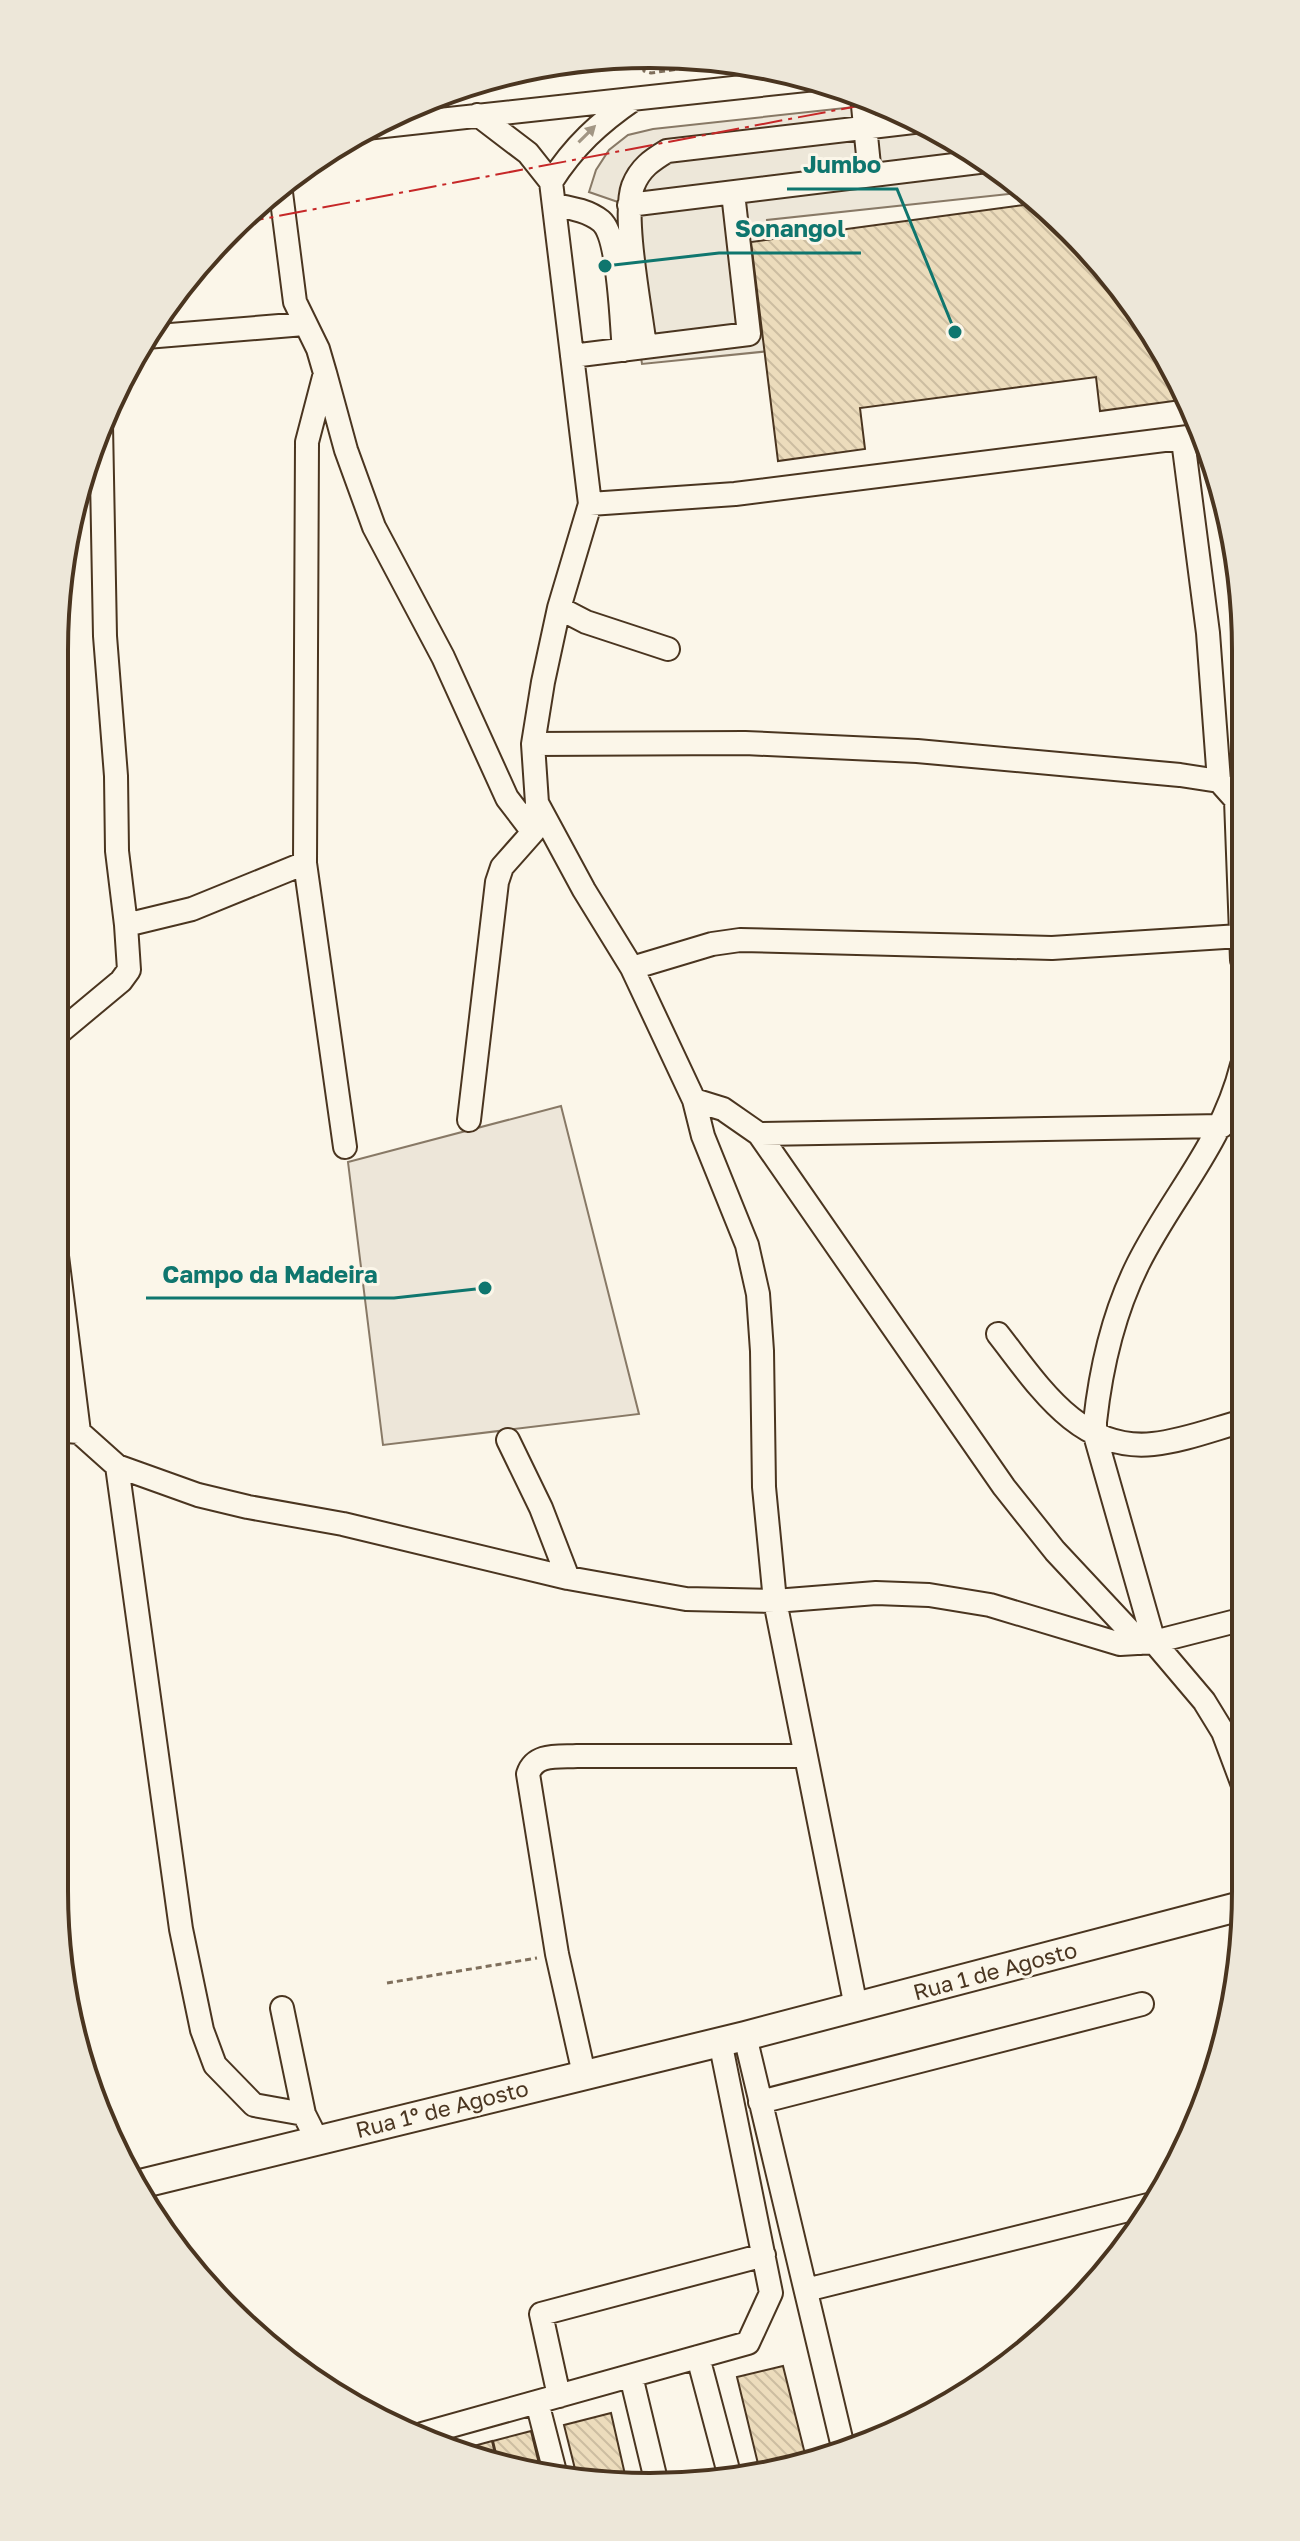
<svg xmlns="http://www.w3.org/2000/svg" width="1300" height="2541" font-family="'Golos Text',sans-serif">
<defs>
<pattern id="building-back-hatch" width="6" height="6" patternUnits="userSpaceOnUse" patternTransform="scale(2)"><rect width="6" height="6" fill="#ecdcbc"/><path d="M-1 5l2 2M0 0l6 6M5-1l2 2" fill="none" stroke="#ccbda1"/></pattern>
</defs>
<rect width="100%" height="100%" fill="#fbf6e9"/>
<path fill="#ede6d9" stroke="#887966" stroke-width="2" d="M561,1106L639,1414L383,1445L348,1162Z"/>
<path fill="#ede7d9" stroke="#887966" stroke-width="2" d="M882,104L913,115L1013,177L1028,192L767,220L780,350L642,364L618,202L589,192L596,170L609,150L628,135L653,129Z"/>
<path fill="url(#building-back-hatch)" stroke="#4a3520" stroke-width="2" d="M1039,203L1123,288L1188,399L1100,411L1096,377L860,408L865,449L778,461L751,242Z
M783,2366L806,2458L760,2472L737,2377Z
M611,2413L626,2479L577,2477L564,2425Z
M531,2431L542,2476L498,2462L493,2441Z
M492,2441L497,2462L463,2449Z"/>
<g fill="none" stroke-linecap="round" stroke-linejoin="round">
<defs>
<path id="minor" d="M862,96L870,175
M366,128L815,79
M551,182C574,146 599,123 634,99
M280,185L295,302L318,349L325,373L307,442L305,863L345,1147
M554,205C570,208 587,210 601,221C620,237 621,323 624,350
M629,205L987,161
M146,337L304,324
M645,347C641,311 622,216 633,186C640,168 652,160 667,151L922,121
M572,356L749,334L733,193
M325,373L346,450L374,527L443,657L507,798L533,832
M101,425L105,636L116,776L117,851L126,925
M1183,440L1208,633L1219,781
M590,504L735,494L1204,435
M559,608L586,622L668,649
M533,744L745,743L917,751L1180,775L1219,781L1236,800H1241
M1236,800L1242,960
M537,803L584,890L632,968L694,1100L703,1136L747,1245L758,1294L762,1351L764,1487L775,1601L856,2007
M632,968L712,944L740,940L1052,948L1240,936
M55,1036L121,981L129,970L126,925L192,909L305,863
M1242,1065C1222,1145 1173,1194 1138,1264C1113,1314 1101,1367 1095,1422V1435L1154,1642L1204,1701L1223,1732L1244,1788
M694,1100L723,1109L759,1134L1004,1487L1055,1551L1141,1643
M469,1120L497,882L502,867L533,832L537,803L533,744L543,682L559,608L590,504L551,182L528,153L478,115
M759,1134L1222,1126
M55,1240L79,1432
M998,1334C1038,1385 1079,1452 1153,1444C1183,1441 1214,1429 1243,1421
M54,1430L79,1432L117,1466L181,1929L202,2030L215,2065L254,2105L304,2114L317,2140
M508,1440L541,1508L568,1578
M117,1466L198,1495L248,1507L343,1524L568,1578L686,1599L775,1601L876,1593L929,1595L990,1605L1120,1644L1154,1642L1244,1619
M282,2008L304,2114
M745,2036L843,2447
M584,2074L557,1954L528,1774C535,1753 558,1757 577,1756H803
M760,2102L1142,2004
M806,2290L1148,2205
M698,2357L731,2481
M631,2376L656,2480
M559,2396L541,2314L764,2255
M537,2402L556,2476
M422,2434L748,2343L771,2293L720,2041"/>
<path id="major" d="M140,2184L745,2036L1245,1905"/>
</defs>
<use href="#minor" stroke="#4a3520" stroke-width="26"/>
<use href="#major" stroke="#4a3520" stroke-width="32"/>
<path stroke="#7f6f5c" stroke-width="3" stroke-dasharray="6 4" stroke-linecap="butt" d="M640,57L644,71L651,73L728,62
M387,1983L537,1958"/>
<use href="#minor" stroke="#fbf6e9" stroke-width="22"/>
<use href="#major" stroke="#fbf6e9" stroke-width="28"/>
<path stroke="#c62828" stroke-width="2" stroke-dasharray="28 6 4 6" stroke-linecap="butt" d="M236,224L879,102"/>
</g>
<defs><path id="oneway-solid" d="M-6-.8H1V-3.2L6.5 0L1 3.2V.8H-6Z" transform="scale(2)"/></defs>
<use fill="#a29684" href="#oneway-solid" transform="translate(587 134) rotate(-45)"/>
<g text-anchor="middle" stroke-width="6" stroke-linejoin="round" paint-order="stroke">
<g font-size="22" fill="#4a3520" stroke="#fbf6e9">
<text transform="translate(995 1971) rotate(-15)" y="8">Rua 1 de Agosto</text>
<text transform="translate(442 2109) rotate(-14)" y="8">Rua 1º de Agosto</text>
</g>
</g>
<path d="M0 0H1300V2541H0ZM650 68H650A582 582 0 0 1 1232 650V1891A582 582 0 0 1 650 2473H650A582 582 0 0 1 68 1891V650A582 582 0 0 1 650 68Z" fill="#ede7d9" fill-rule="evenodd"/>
<path fill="none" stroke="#4a3520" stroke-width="4" d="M650 68H650A582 582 0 0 1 1232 650V1891A582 582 0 0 1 650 2473H650A582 582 0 0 1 68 1891V650A582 582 0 0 1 650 68Z"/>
<path fill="none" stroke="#0f766e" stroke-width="3" d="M955 332L897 189H787M605 266L719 253H861M485 1288L394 1298H146"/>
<g fill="#0f766e" stroke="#fbf6e9" stroke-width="3">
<circle cx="955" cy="332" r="8"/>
<circle cx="605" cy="266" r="8"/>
<circle cx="485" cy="1288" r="8"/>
</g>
<g font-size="24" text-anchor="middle" font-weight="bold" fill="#0f766e" stroke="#fbf6e9" stroke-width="6" stroke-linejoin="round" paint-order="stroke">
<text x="842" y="173">Jumbo</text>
<text x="790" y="237">Sonangol</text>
<text x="270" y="1283">Campo da Madeira</text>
</g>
</svg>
